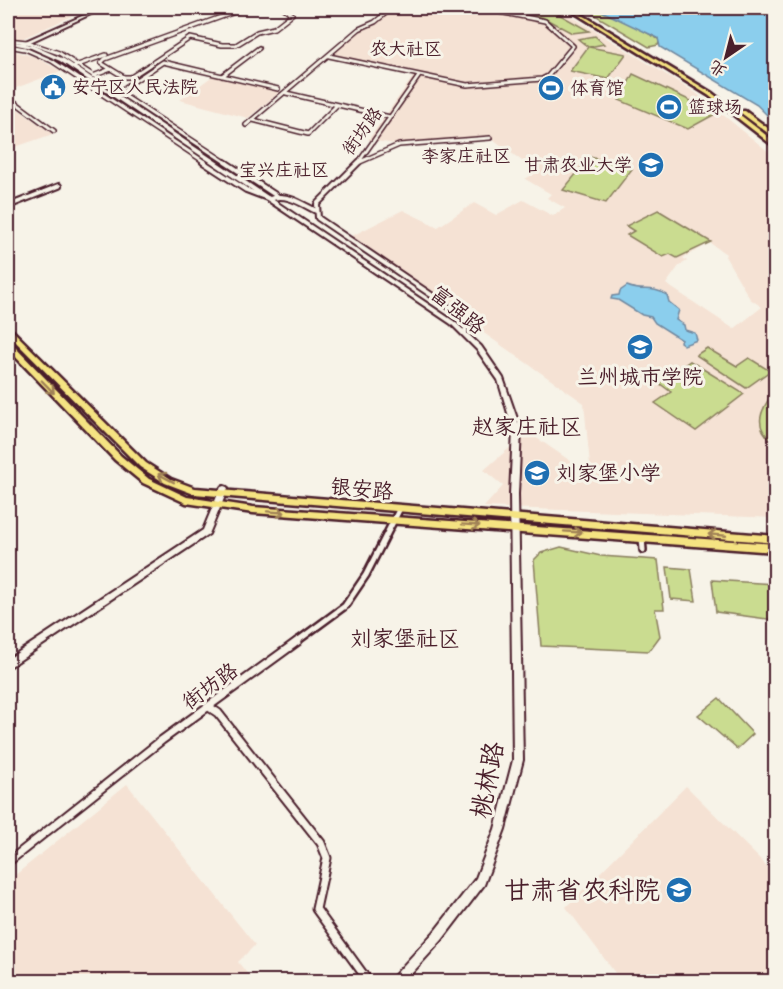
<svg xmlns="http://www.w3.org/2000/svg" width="783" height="989" font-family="Kalam,'LXGW WenKai TC',sans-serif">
<rect width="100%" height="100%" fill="#f7f3e8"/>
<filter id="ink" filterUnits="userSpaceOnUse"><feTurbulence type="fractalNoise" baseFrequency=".0167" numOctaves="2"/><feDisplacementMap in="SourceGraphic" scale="12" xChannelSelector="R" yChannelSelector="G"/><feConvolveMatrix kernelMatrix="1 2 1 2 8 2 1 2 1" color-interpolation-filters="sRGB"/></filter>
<g filter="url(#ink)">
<path fill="#f5e2d4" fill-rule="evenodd" d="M8,8H90L21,39H8V14L14,15L20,13L8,10Z
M395,8H558L696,93L775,157V518L484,507L503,486L484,470L528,432L591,475L584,403L348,238L403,210L438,227L474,203L496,215L523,200L553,216L565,208L547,198L551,194L525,179L537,172L490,137L395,144L368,140L415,74L332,55L364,27L378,22ZM710,243L726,254L725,256L750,299L762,307L734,329L666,284L679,266L687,261L683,258Z
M8,49L35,57L61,71L8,91Z
M214,75L280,92L248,118L180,100Z
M8,103H9L53,134L15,147L8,143Z
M127,784L255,945L238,962L253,981H8V881Z
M686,786L775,874V981H621L566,907Z"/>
<path fill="#cadc90" stroke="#8a7e5e" stroke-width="1.5" d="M519,8H548L589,31L572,33L544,18L517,12Z
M583,8C608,7 637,28 660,40L658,45L649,47Z
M595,36L604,44L589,47L626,54L608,79L570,71L588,47L578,39Z
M633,74L717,113L688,129L619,100Z
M590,157L632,169L606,203L563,190Z
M658,210L711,242L677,258L670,254L663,257L627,235L634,231L626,226Z
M707,348L737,366L749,358L770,371L746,388L696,355Z
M690,361L744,394L696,431L655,403L671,392L659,383Z
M775,390V443C751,427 761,409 775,390Z
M561,547L601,556L658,560L664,609H655L660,636L649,651L541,646L534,560L541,553Z
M667,567L691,569L696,601L671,599Z
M712,580L775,584V620L716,612Z
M719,698L753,734L737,749L698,715Z"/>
<path fill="#8bceed" stroke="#71889f" stroke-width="1.5" d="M595,8H768L775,12V123L757,105L660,47L658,38Z
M627,286C643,293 651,285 667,295L669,302L679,310L676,320L684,325L685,330L695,333L697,340L684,345L680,342L682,340L655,323L651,317L642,315L618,300L611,299L612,296L619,295L620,291Z"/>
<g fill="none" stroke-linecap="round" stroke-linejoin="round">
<defs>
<path id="street-far3" d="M246,8L105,59L101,63L124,77H131L190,38L222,45H236L257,32L274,28L292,14L284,8
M8,40L27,42L59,53L227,163
M8,46L25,49L52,61L206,163
M329,56L467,85L542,79L548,76L573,46L545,21L478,8
M75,66L106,55
M93,76L111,69
M222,76L259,48
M118,92L163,62L278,89
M286,93L390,117
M8,97L54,131
M253,120L308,134L337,105
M246,125L359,29L375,22L392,8
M360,162L399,145L490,138
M358,163L419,76"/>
<path id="street-far2" d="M203,162L246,190L270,199C285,192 302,204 316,211
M225,162L277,196
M359,162L317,204L318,218L458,313L466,324L465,334
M8,206L59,186"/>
<path id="street-far1" d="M642,538L643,550
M296,642L345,606L366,575L399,510"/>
<path id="street" d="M209,707L218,713L321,843L327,858L316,909L369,982
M8,862L162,740L298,641"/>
<path id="secondary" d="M100,8H104L26,44L34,46L64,59L455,322L481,346L503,378L521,430L518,494L523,760L505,829L484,885L442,940L404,982H391L392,978L434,932L476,878L495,829L513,760L510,494L513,430L498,380L477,350L451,324L60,61L31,48L8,43V41L21,43Z
M224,486L227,487L228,489L209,534L11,666L8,667V659L203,530L220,489L221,487Z"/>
<path id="primary" d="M567,8H571L712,93L776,143V148L708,95Z
M741,111H745L776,134V139L741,113Z
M8,328H10L146,463L171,479L195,488L776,536V543L194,494L165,483L140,467L8,334Z
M8,343H11L121,456L149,479L187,497L253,507L776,544V552L253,513L186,503L143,483L115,460L8,349Z"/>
</defs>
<use href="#street-far3" stroke="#4a1f2b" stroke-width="6"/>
<use href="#street-far2" stroke="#4a1f2b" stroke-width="8"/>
<use href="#street-far1" stroke="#4a1f2b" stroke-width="10"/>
<use href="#street" stroke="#4a1f2b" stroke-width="11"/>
<use href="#secondary" stroke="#4a1f2b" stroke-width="4"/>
<use href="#primary" stroke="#4a1f2b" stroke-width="5"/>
<use href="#street-far3" stroke="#f7f3e8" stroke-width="3"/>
<use href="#street-far2" stroke="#f7f3e8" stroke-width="4"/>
<use href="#street-far1" stroke="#f7f3e8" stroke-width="5"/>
<use href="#street" stroke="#f7f3e8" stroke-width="7"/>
<use href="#secondary" fill="#f7f3e8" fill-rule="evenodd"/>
<use href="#primary" fill="#f5e382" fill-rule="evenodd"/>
</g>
<defs><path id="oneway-shaft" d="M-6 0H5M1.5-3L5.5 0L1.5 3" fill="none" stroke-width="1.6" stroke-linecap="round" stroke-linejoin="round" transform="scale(1.5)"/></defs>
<g stroke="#a08156">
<use href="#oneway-shaft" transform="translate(48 387) rotate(46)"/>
<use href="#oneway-shaft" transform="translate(166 478) rotate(-152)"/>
<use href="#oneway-shaft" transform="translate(276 512) rotate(4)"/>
<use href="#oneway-shaft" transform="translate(471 525) rotate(4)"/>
<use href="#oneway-shaft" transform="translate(573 532) rotate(4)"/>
<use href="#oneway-shaft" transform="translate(717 535) rotate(-175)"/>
</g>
</g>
<defs>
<symbol id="civic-disc" viewBox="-11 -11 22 22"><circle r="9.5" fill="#1f6fb2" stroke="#f7f3e8"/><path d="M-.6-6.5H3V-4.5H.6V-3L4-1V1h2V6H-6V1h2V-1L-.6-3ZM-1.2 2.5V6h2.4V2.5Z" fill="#fff"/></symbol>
<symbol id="stadium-disc" viewBox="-11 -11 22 22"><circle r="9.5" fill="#1f6fb2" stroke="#f7f3e8"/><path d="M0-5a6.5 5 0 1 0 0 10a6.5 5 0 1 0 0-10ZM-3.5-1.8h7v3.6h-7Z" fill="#fff"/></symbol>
<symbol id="university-disc" viewBox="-11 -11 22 22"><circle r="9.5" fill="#1f6fb2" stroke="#f7f3e8"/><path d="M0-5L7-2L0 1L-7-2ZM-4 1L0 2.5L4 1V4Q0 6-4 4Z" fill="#fff"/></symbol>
<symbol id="school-disc" viewBox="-11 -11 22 22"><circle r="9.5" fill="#1f6fb2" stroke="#f7f3e8"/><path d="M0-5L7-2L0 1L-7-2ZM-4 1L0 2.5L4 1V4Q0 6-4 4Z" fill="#fff"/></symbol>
</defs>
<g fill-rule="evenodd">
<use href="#civic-disc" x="38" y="72" width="30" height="30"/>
<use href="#stadium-disc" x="536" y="73" width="30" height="30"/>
<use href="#stadium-disc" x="654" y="92" width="30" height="30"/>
<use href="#university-disc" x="636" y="150" width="30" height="30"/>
<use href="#school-disc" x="625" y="332" width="30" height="30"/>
<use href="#school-disc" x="522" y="458" width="30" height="30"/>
<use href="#university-disc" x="664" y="875" width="30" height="30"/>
</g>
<g text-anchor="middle" stroke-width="6" stroke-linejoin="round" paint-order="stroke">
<g font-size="18" fill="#4a1f2b" stroke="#f7f3e8">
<text x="406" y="55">农大社区</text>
<text x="466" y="162">李家庄社区</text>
<text x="284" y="176">宝兴庄社区</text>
</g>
<g font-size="18" fill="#4a1f2b" stroke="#f7f3e8" text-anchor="start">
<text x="72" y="93">安宁区人民法院</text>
<text x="570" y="94">体育馆</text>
<text x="688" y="113">篮球场</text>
<text x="632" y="171" text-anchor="end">甘肃农业大学</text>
</g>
<g font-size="18" fill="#4a1f2b" stroke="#f7f3e8">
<text transform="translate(362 131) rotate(-54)" y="6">街坊路</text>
</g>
<g font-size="21" fill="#4a1f2b" stroke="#f7f3e8">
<text transform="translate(458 310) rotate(39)" y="7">富强路</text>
<text transform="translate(362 489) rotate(5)" y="7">银安路</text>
<text transform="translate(210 686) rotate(-36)" y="7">街坊路</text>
</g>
<g font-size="21" fill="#4a1f2b" stroke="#f7f3e8">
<text x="640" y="384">兰州城市学院</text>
<text x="556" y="480" text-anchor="start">刘家堡小学</text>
</g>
<g font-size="22" fill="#4a1f2b" stroke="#f7f3e8">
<text x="527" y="434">赵家庄社区</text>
<text x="405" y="646">刘家堡社区</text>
</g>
<g font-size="26" fill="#4a1f2b" stroke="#f7f3e8">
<text transform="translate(487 780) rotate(-79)" y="9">桃林路</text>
</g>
<g font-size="26" fill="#4a1f2b" stroke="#f7f3e8" text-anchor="end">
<text x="660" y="899">甘肃省农科院</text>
</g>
</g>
<rect width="783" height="989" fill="none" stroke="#f7f3e8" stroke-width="30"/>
<rect x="15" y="15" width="753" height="959" fill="none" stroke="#4a1f2b" stroke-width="2" filter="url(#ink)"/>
<g transform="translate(726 57) rotate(215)" stroke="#f7f3e8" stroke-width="4.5" paint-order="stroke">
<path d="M0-4.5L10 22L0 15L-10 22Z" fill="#4a1f2b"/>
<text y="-9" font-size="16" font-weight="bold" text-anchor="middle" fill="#4a1f2b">北</text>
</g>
</svg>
